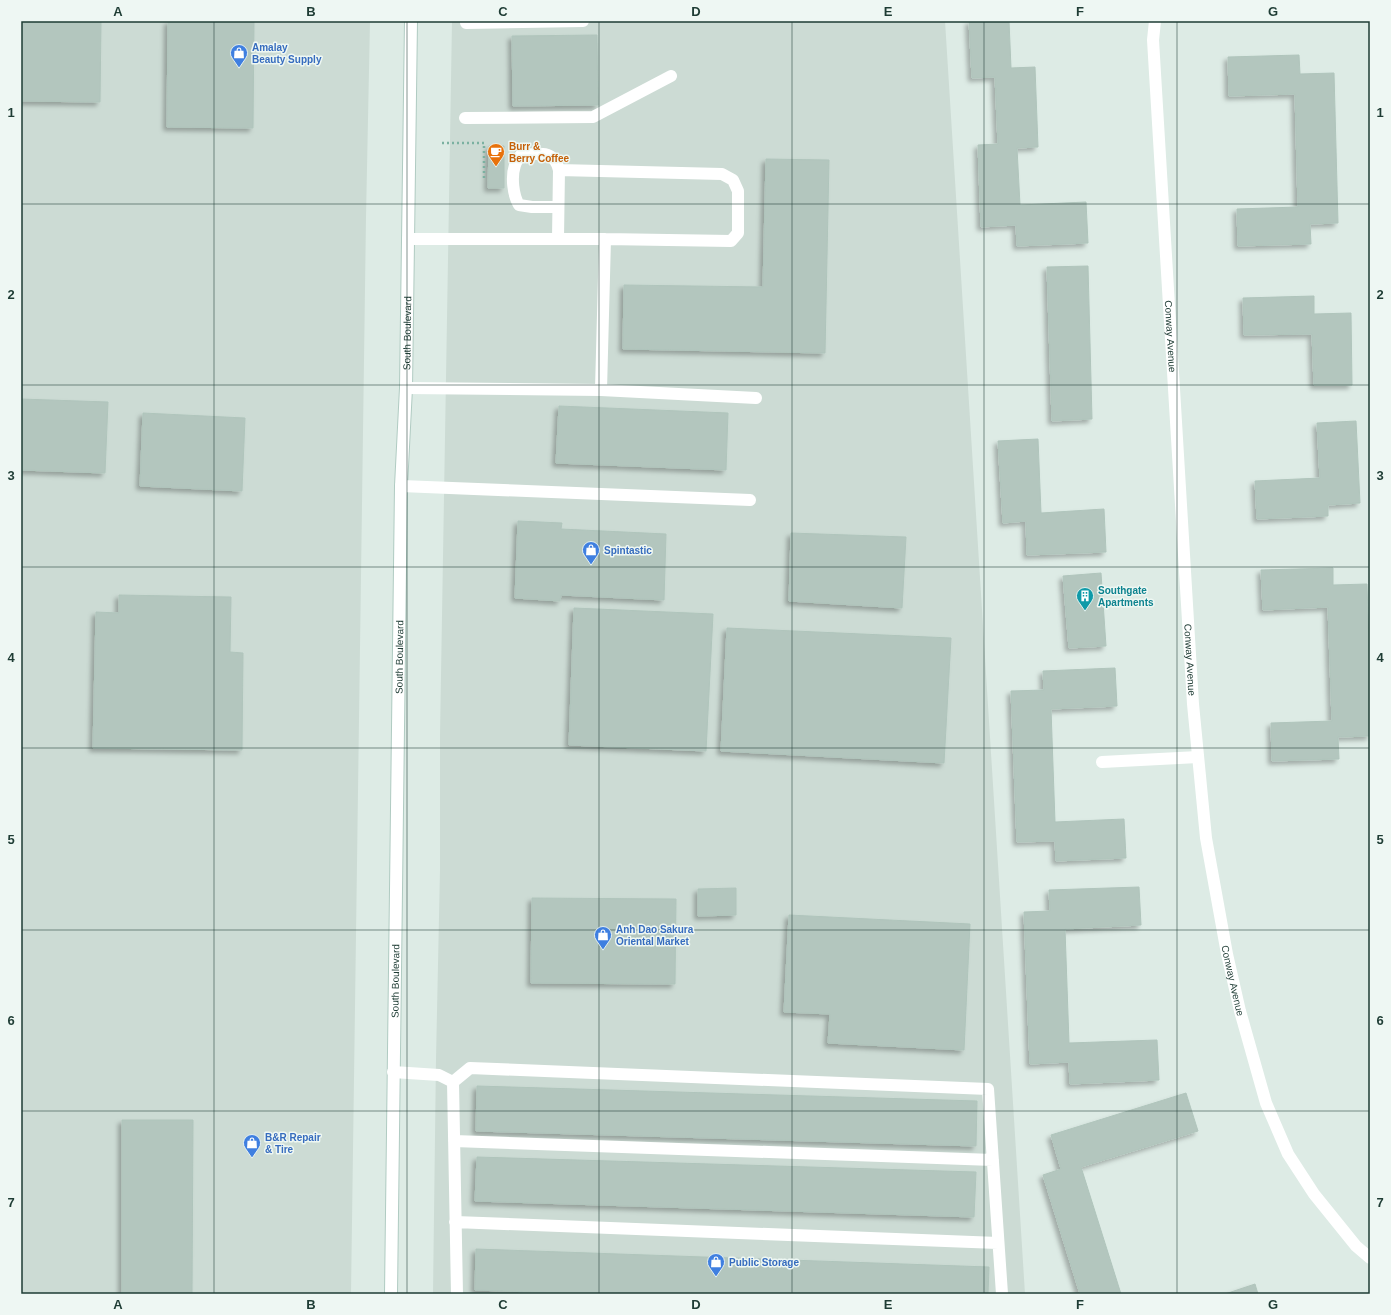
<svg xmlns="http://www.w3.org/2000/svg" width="1391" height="1315" font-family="Arial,sans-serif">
<defs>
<filter id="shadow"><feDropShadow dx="-3.5" dy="3.5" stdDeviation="2" flood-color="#0004"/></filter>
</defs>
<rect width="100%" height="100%" fill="#ddebe5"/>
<path fill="#ccdbd4" d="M21,21H370L366,217L351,1294H21Z
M452,21H945L1025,1294H433L436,1059L440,870V735Z"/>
<path fill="#b3c6be" stroke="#b0c5bc" filter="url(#shadow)" d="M21,21H101L100,102L21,101Z
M168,21H254L253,128L167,127Z
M969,21H1009L1011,68L1035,67L1038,147L1017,148L1020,205L1086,202L1088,243L1017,246L1016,225L981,227L978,145L998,144L995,77L972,78Z
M597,35L598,105L513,106L512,36Z
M1299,55L1300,74L1334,73L1338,223L1310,224L1311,244L1238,246L1237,209L1298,207L1295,94L1229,96L1228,57Z
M489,146H504V188H488Z
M766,159L829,160L825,353L623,349L624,285L763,287Z
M1088,266L1092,419L1052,421L1047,267Z
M1314,296V314L1351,313L1352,385H1314L1312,334L1244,335L1243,298Z
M21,399L108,402L105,473L21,470Z
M559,406L728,413L726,470L556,463Z
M143,413L245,418L242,491L140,486Z
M1356,421L1360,503L1328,505V516L1257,519L1255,481L1320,478L1317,423Z
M1038,439L1041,513L1104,509L1106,552L1027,555L1026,521L1003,523L998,441Z
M518,521L562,523L561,529L666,534L664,600L561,595L560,601L515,598Z
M791,533L906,537L902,608L789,601Z
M1333,568V585L1367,584L1370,675V736L1338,737L1339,759L1272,761L1271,723L1332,721L1328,607L1263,610L1261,570Z
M1101,573L1106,646L1069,648L1063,576Z
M119,595L231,597L230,652L243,653L242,750L93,748L96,612L119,613Z
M574,608L713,614L706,751L569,745Z
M727,628L951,638L944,763L721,751Z
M1115,668L1117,706L1051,709L1055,822L1124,819L1126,858L1056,861L1055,841L1017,842L1011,691L1044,690L1043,671Z
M1139,887L1141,925L1065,929L1069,1043L1157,1040L1159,1080L1070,1084L1069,1062L1030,1064L1024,912L1050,911L1049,890Z
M736,888V915L698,916V889Z
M532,898L676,899L675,984L531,983Z
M789,915L970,924L964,1050L828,1043L830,1014L784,1012Z
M477,1086L977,1101L976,1146L476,1131Z
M1186,1093L1198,1131L1081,1167L1121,1294H1080L1043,1175L1061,1169L1051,1135Z
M122,1120H193L192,1294H122Z
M477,1157L976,1172L974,1217L475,1201Z
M476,1249L989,1267L988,1294H589L475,1290Z
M1255,1284L1258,1294H1225Z"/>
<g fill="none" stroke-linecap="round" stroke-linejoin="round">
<defs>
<g id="secondary">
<path id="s2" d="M391,1294L401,486L406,388L411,21"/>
</g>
</defs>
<use href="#secondary" stroke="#b0cbc2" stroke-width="14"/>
<path stroke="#7bb1a1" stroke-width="2.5" stroke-dasharray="2 3" stroke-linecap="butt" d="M442,143H484V181"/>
<path stroke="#fff" stroke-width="12" d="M466,23L583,21
M465,118L593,117L671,76
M558,207H532L519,205C513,195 511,177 515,165C516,162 518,159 520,156C537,153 554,149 559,170
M558,238L559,170L722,174L733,180L738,191V233L731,241L605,239
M406,388L601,390L605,239H408
M601,390L756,398
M401,486L750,500
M1102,762L1198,757
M393,1072L439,1075L453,1082L457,1294
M453,1082L470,1068L988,1089L1002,1294
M454,1141L993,1160
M455,1222L998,1243"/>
<path stroke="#fff" stroke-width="12" id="s1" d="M1155,21L1153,40L1193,704L1206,838L1227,954L1240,1011L1266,1103L1288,1154L1314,1194L1356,1246L1370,1258"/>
<use href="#secondary" stroke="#fff" stroke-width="12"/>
</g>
<path fill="none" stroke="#1e3c34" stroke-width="1" stroke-opacity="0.55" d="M214,21V1294M407,21V1294M599,21V1294M792,21V1294M984,21V1294M1177,21V1294M21,204H1370M21,385H1370M21,567H1370M21,748H1370M21,930H1370M21,1111H1370"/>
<defs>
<symbol id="shop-pin" viewBox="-11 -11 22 30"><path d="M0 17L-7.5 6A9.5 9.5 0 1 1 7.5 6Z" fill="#3f7fe0" stroke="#eef7f3"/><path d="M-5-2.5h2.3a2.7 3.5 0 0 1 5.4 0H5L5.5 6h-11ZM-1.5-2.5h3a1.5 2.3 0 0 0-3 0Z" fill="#fff"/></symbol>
<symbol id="cafe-pin" viewBox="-11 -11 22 30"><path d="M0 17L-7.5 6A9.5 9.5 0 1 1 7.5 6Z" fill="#e8710a" stroke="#eef7f3"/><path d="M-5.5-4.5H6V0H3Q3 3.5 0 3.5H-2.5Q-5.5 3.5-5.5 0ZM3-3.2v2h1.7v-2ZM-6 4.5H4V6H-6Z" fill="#fff"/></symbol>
<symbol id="building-pin" viewBox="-11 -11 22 30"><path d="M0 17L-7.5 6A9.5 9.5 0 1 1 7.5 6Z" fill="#0f9aa8" stroke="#eef7f3"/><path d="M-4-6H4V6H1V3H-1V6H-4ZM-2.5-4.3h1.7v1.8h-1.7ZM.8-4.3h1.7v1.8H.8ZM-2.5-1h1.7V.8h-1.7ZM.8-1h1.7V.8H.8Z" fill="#fff"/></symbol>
</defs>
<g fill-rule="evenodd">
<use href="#shop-pin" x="229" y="43" width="20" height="27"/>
<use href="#cafe-pin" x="486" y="142" width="20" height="27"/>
<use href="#shop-pin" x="581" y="540" width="20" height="27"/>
<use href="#building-pin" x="1075" y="586" width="20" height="27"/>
<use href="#shop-pin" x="593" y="925" width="20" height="27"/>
<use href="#shop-pin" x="242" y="1133" width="20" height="27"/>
<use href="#shop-pin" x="706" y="1252" width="20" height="27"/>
</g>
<g text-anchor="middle" stroke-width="3" stroke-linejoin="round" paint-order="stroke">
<g font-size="10" font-weight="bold" fill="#366cbe" stroke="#eef7f3" text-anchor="start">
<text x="252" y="51">Amalay<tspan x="252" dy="12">Beauty Supply</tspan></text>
<text x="604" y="554">Spintastic</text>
<text x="616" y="933">Anh Dao Sakura<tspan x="616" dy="12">Oriental Market</tspan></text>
<text x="265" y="1141">B&amp;R Repair<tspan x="265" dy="12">&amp; Tire</tspan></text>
<text x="729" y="1266">Public Storage</text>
</g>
<g font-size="10" font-weight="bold" fill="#c56008" stroke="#eef7f3" text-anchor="start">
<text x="509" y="150">Burr &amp;<tspan x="509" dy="12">Berry Coffee</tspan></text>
</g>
<g font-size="10" fill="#1e3c34" stroke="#eef7f3">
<text dy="4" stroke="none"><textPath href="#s2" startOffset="961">South Boulevard</textPath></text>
<text dy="4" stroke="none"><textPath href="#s1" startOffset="316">Conway Avenue</textPath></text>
<text dy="4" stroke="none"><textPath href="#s2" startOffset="637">South Boulevard</textPath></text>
<text dy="4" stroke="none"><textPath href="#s1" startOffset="640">Conway Avenue</textPath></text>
<text dy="4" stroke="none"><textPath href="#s1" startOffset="964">Conway Avenue</textPath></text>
<text dy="4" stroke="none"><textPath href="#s2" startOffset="313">South Boulevard</textPath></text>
</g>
<g font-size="10" font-weight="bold" fill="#0d838f" stroke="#eef7f3" text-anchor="start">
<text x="1098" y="594">Southgate<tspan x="1098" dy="12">Apartments</tspan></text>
</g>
</g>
<rect width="1391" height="1315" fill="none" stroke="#eef7f3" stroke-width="44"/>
<rect x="22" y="22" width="1347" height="1271" fill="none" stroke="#1e3c34" stroke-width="1.5"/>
<g font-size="13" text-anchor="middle" font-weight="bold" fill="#1e3c34">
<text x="118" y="16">A</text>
<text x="311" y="16">B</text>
<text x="503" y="16">C</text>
<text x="696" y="16">D</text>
<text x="888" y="16">E</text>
<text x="1080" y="16">F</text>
<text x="1273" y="16">G</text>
<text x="11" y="117">1</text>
<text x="1380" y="117">1</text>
<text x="11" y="299">2</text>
<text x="1380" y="299">2</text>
<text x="11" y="480">3</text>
<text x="1380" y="480">3</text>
<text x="11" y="662">4</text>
<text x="1380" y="662">4</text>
<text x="11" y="844">5</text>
<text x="1380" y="844">5</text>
<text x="11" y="1025">6</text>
<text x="1380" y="1025">6</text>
<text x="11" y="1207">7</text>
<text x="1380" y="1207">7</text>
<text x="118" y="1309">A</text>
<text x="311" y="1309">B</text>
<text x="503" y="1309">C</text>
<text x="696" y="1309">D</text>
<text x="888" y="1309">E</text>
<text x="1080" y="1309">F</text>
<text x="1273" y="1309">G</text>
</g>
</svg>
